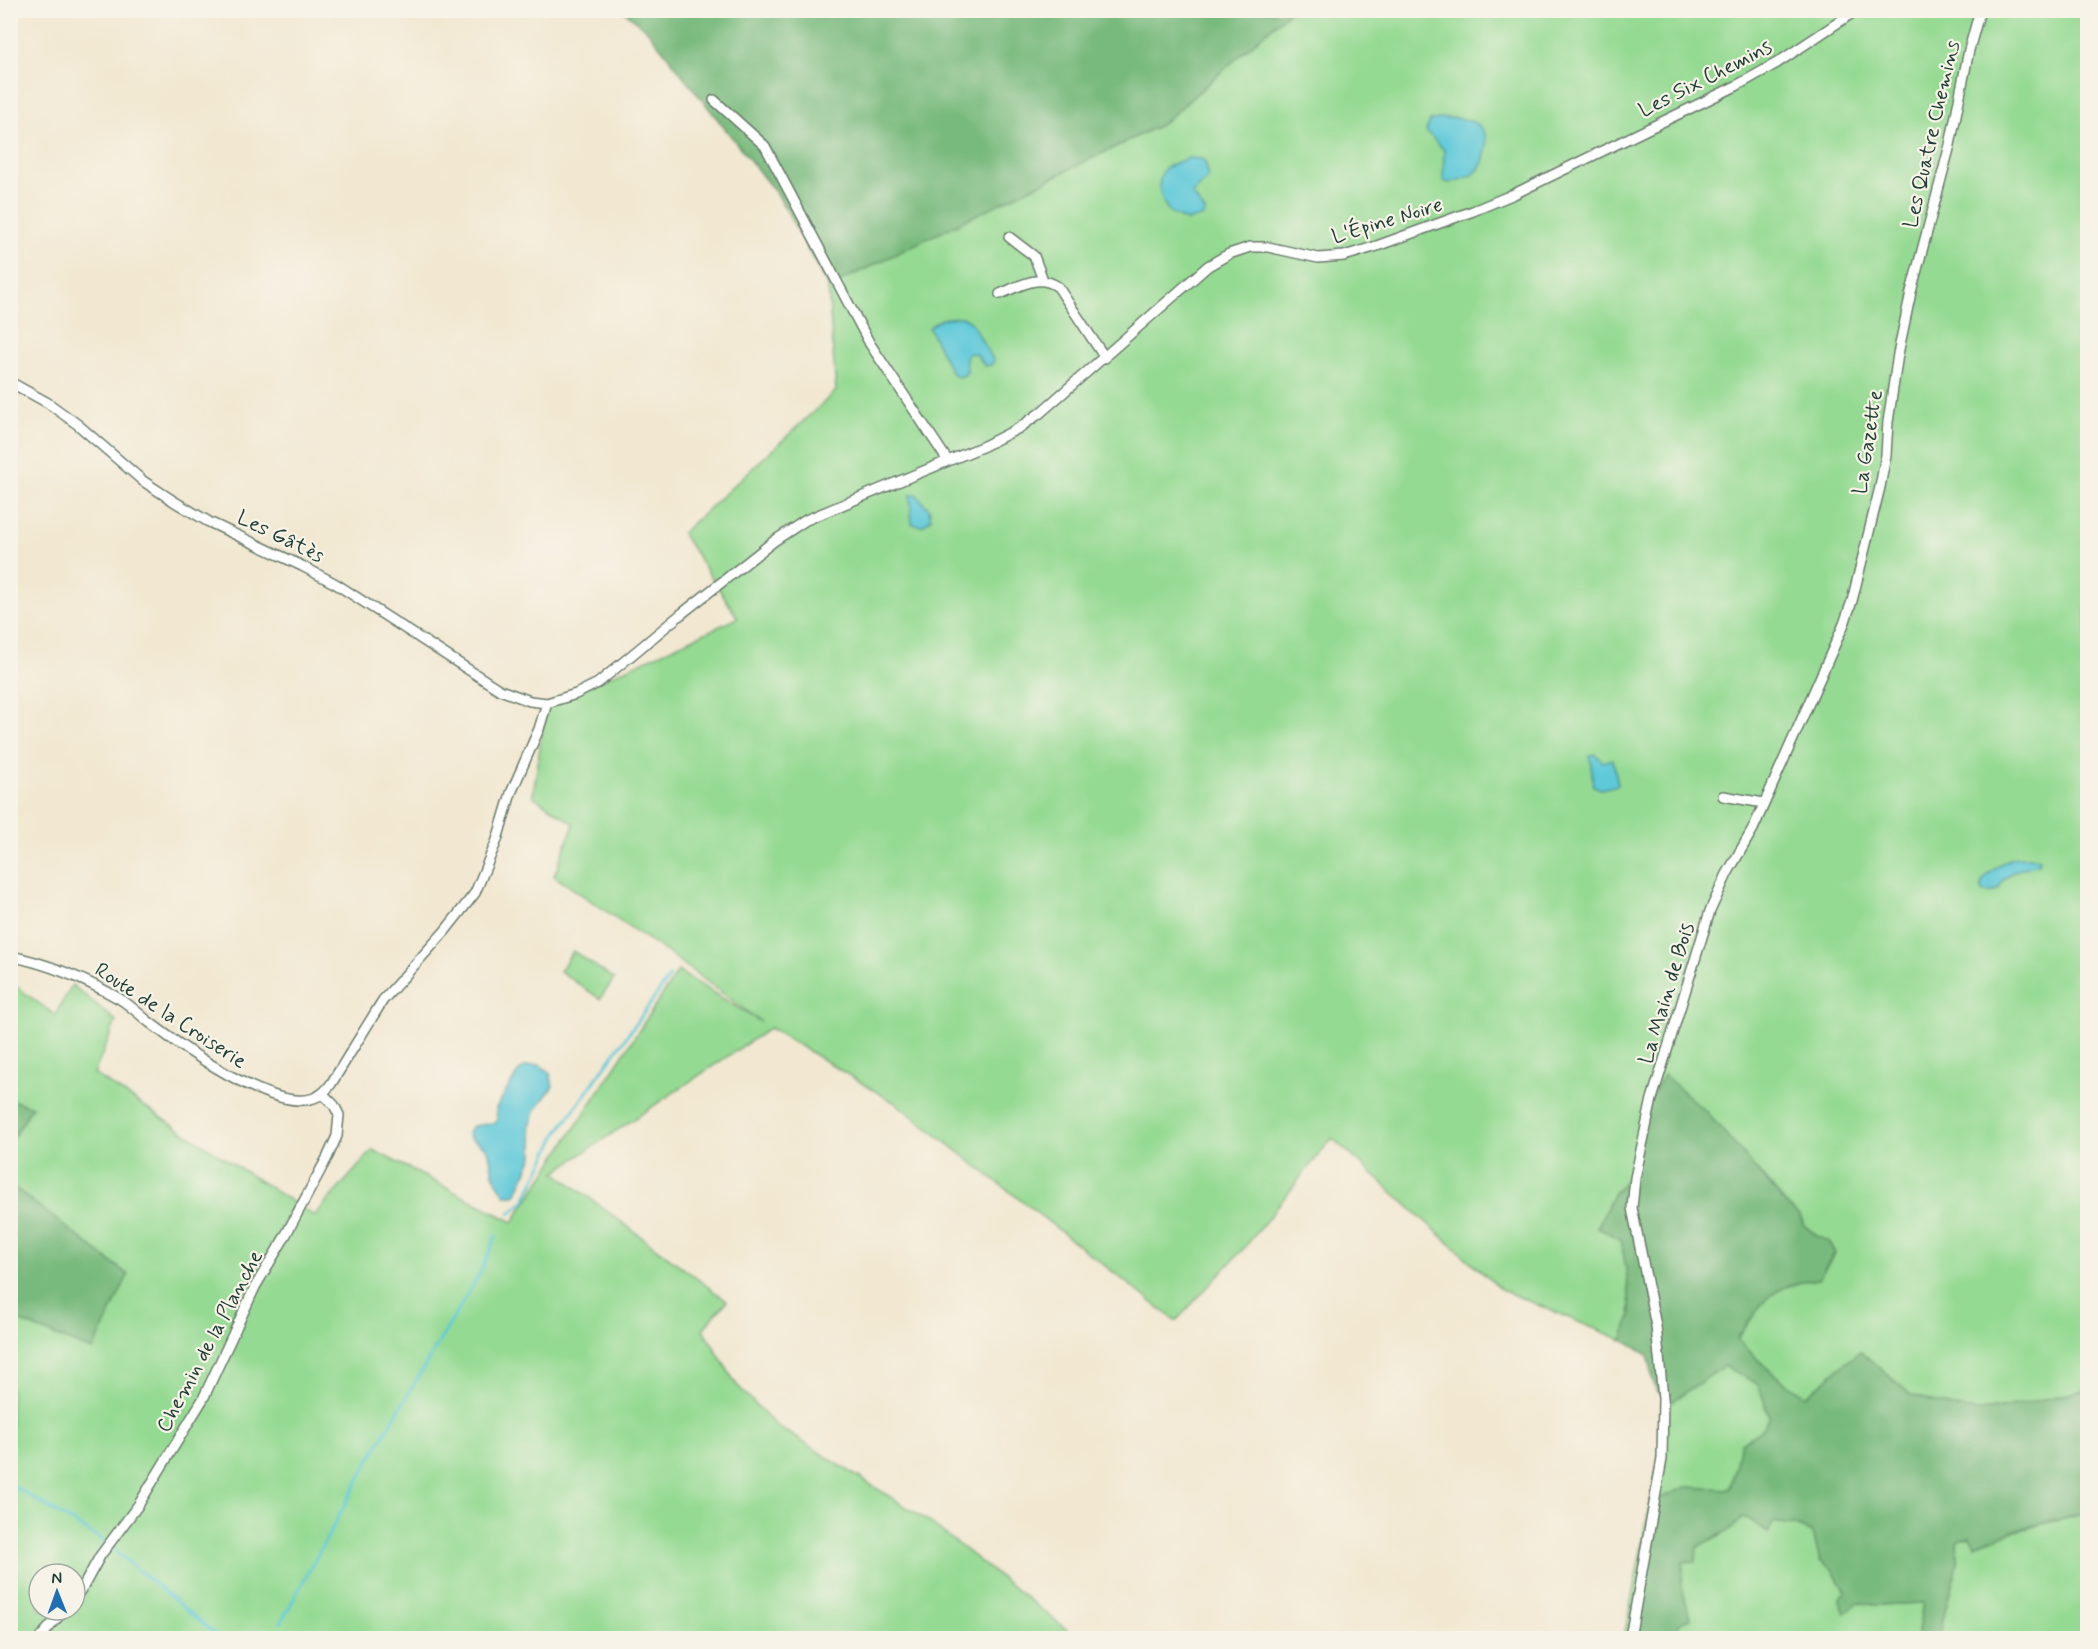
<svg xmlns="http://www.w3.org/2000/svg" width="2098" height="1649" font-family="Mynerve,sans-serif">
<rect width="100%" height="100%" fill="#f7f3e8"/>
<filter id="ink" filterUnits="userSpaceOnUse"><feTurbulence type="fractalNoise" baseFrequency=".0167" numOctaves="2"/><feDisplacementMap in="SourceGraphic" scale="12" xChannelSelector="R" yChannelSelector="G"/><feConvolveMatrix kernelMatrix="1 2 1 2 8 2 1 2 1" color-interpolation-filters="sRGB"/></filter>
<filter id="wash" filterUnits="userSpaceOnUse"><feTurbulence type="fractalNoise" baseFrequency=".008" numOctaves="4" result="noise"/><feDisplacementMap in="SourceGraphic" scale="24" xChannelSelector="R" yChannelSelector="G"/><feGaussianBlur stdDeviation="1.35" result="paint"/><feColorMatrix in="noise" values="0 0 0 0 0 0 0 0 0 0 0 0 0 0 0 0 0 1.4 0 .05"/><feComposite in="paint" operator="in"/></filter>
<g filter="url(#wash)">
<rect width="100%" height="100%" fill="#f2e8d2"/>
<path fill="#95da93" stroke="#5a8c64" stroke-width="1.5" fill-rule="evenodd" d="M1290,11H2087V1390L1997,1409L1979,1411L1960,1409L1911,1395L1860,1351L1806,1396C1781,1383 1756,1359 1737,1338C1747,1327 1753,1314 1762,1303C1776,1288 1799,1281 1818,1279L1835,1253L1828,1241L1817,1236L1804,1225L1800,1216L1788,1206L1707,1113L1631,1175L1614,1193L1597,1228L1621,1239L1626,1268L1631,1316L1622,1340L1502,1290L1332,1138L1245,1247L1176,1321L897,1104L770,1028L555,1172L727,1301L703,1329L736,1384L774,1424L927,1520L1071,1633L1066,1638H301C290,1632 273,1632 262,1638H11V1318L92,1350L128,1275L11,1185V1141L32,1107L11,1100L10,982L55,1015L72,985L116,1021L94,1074L314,1216L373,1150L513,1222L678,971L761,1022L671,955L554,876L574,824L533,796L546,705L738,618L682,533L836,391L828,287L1162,124ZM39,1574H75V1610H39Z
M573,951L614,979L600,999L560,971Z
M1724,1366L1758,1384L1770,1418L1760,1431L1741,1443L1730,1489L1711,1490L1648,1551L1635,1638H1624L1670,1400L1673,1401Z
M2087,1513V1638H1939C1943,1615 1950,1591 1957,1568C1960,1559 1955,1549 1958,1540L1970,1537L2004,1534Z
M1742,1517L1749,1519L1768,1533L1773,1522L1793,1525L1813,1533L1820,1561L1832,1569L1846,1591L1858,1602L1875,1605L1923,1603L1917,1638H1647L1676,1630L1680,1623L1690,1618L1682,1588L1683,1562L1697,1547L1709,1540L1719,1537Z"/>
<path fill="#78ba7d" stroke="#4c7c58" stroke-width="1.5" d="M624,11H1290L1162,124L828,287L779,197L647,30Z
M1664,1075L1707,1113L1788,1206L1800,1216L1804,1225L1817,1236L1828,1241L1835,1253L1818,1279C1799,1281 1776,1288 1763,1303C1753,1314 1747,1327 1737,1338C1756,1359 1781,1383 1806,1396L1860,1351L1911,1395L1960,1409L1979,1411L1997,1409L2087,1390V1513L2019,1529L1975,1545L1970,1537L1958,1540C1955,1549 1960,1559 1957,1568C1950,1591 1943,1615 1939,1638H1917L1923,1603L1875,1605L1858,1602L1845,1613L1839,1598L1846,1591L1832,1569L1820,1561L1813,1533L1793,1525L1774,1522L1768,1533L1749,1519L1742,1517L1733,1528L1697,1547L1696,1561L1683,1562L1682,1588L1690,1618L1680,1623L1677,1630L1647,1638H1635L1648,1551L1659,1499L1686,1487L1730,1489L1741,1443L1760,1431L1770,1417L1758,1384L1724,1366L1673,1401C1646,1392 1656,1374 1647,1354L1622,1340L1631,1316L1626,1268L1621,1239L1597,1228L1614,1193L1631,1175L1643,1114Z
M11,1100L32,1107L11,1141L10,1100Z
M11,1185L128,1275L93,1350L11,1318Z"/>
<path fill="#5fc9d9" stroke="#3f8386" stroke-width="1.5" d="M1443,118C1467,117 1491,122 1486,151C1484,159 1482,167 1476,172C1470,178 1458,180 1450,183L1443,181L1444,150L1426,131L1430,121Z
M1189,158L1202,159L1206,164L1208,178L1192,194L1205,211L1204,216L1187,221C1181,218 1174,216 1170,212C1160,202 1154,177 1167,167C1172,163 1182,161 1189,158Z
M963,317L971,322L994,361L991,365L985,366L976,354L969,353L966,357L967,372L963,376L958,377L952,373L929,328C937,318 950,317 963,317Z
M916,494L929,509L931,519L922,526L912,524L910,495Z
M1595,754L1603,762L1613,759L1618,785L1601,789L1593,786L1590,755Z
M2028,857L2040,859L2039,864C2023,867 2003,872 1999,889C1994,892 1989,894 1983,891L1981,885C1985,875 2002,862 2012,858C2017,857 2023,857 2028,857Z
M540,1065L550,1073L553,1086L535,1111L530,1127L533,1143V1156L516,1195H505C501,1188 494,1180 493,1173C487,1150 494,1151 470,1138L468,1132L473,1126L495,1123L497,1119L496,1108L518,1072L526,1066Z"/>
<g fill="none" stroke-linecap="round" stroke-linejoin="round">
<path stroke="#5fc9d9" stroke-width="3" d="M510,1214L525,1200L558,1132L670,976
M10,1484L102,1540L220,1638
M281,1622L375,1450L480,1273L496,1236"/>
</g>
</g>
<g filter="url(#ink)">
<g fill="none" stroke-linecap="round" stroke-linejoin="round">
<defs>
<path id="street" d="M714,100L765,146L870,344L948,461
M1009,237L1034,256L1043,280
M1000,294C1020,286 1038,273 1058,287L1105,358
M10,382L48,403L77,424L143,481L175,502L209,522L302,566L336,584L500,690L530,701L547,703L576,694L598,683L680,615L774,541L806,520L984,446L1019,428L1040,413L1208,266L1229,254L1250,247H1268L1318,258L1344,256L1374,247L1473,211L1514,194L1736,86L1777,63L1857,10
M1723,796L1764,803
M10,956C50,964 85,979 120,999C130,1005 139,1014 149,1022C180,1046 274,1113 314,1098C322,1095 326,1090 331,1084L383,1000L445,931L475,893L497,840L511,793L539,729L547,703
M75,1597L83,1587L100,1556L139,1504L203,1399L255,1287L283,1240L328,1156L337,1136L339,1115L334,1105L323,1094
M40,1638L64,1610
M1630,1638L1662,1459L1663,1398L1656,1326L1632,1208L1635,1178L1652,1099L1710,911L1727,874L1753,829L1844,624L1852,601L1880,487L1886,455L1888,422L1898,354L1911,292L1950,145L1969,50L1980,10"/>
</defs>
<use href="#street" stroke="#69796b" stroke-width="12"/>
<use href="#street" stroke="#fff" stroke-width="9"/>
</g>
</g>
<g text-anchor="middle" stroke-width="4.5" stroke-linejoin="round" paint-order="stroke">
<g font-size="21" fill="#1f3d34" stroke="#f7f3e8">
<text transform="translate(1705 78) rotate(-27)" y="7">Les Six Chemins</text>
<text transform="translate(1931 134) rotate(-77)" y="7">Les Quatre Chemins</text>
<text transform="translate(1387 220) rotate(-17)" y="7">L'Épine Noire</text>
<text transform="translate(1867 442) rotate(-81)" y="7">La Gazette</text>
<text transform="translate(281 536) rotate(26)" y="7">Les Gâtès</text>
<text transform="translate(1666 993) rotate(-73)" y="7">La Main de Bois</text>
<text transform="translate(171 1015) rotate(33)" y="7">Route de la Croiserie</text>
<text transform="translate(209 1341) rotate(-62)" y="7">Chemin de la Planche</text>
</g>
</g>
<rect width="2098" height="1649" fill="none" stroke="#f7f3e8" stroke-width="36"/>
<g transform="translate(57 1592) rotate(359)"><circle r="28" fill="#f7f3e8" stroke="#a1aaa0" stroke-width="1.5"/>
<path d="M0-4.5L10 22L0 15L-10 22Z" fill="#1f6fb2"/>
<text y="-9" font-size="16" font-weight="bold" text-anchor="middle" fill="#1f3d34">N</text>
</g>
</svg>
